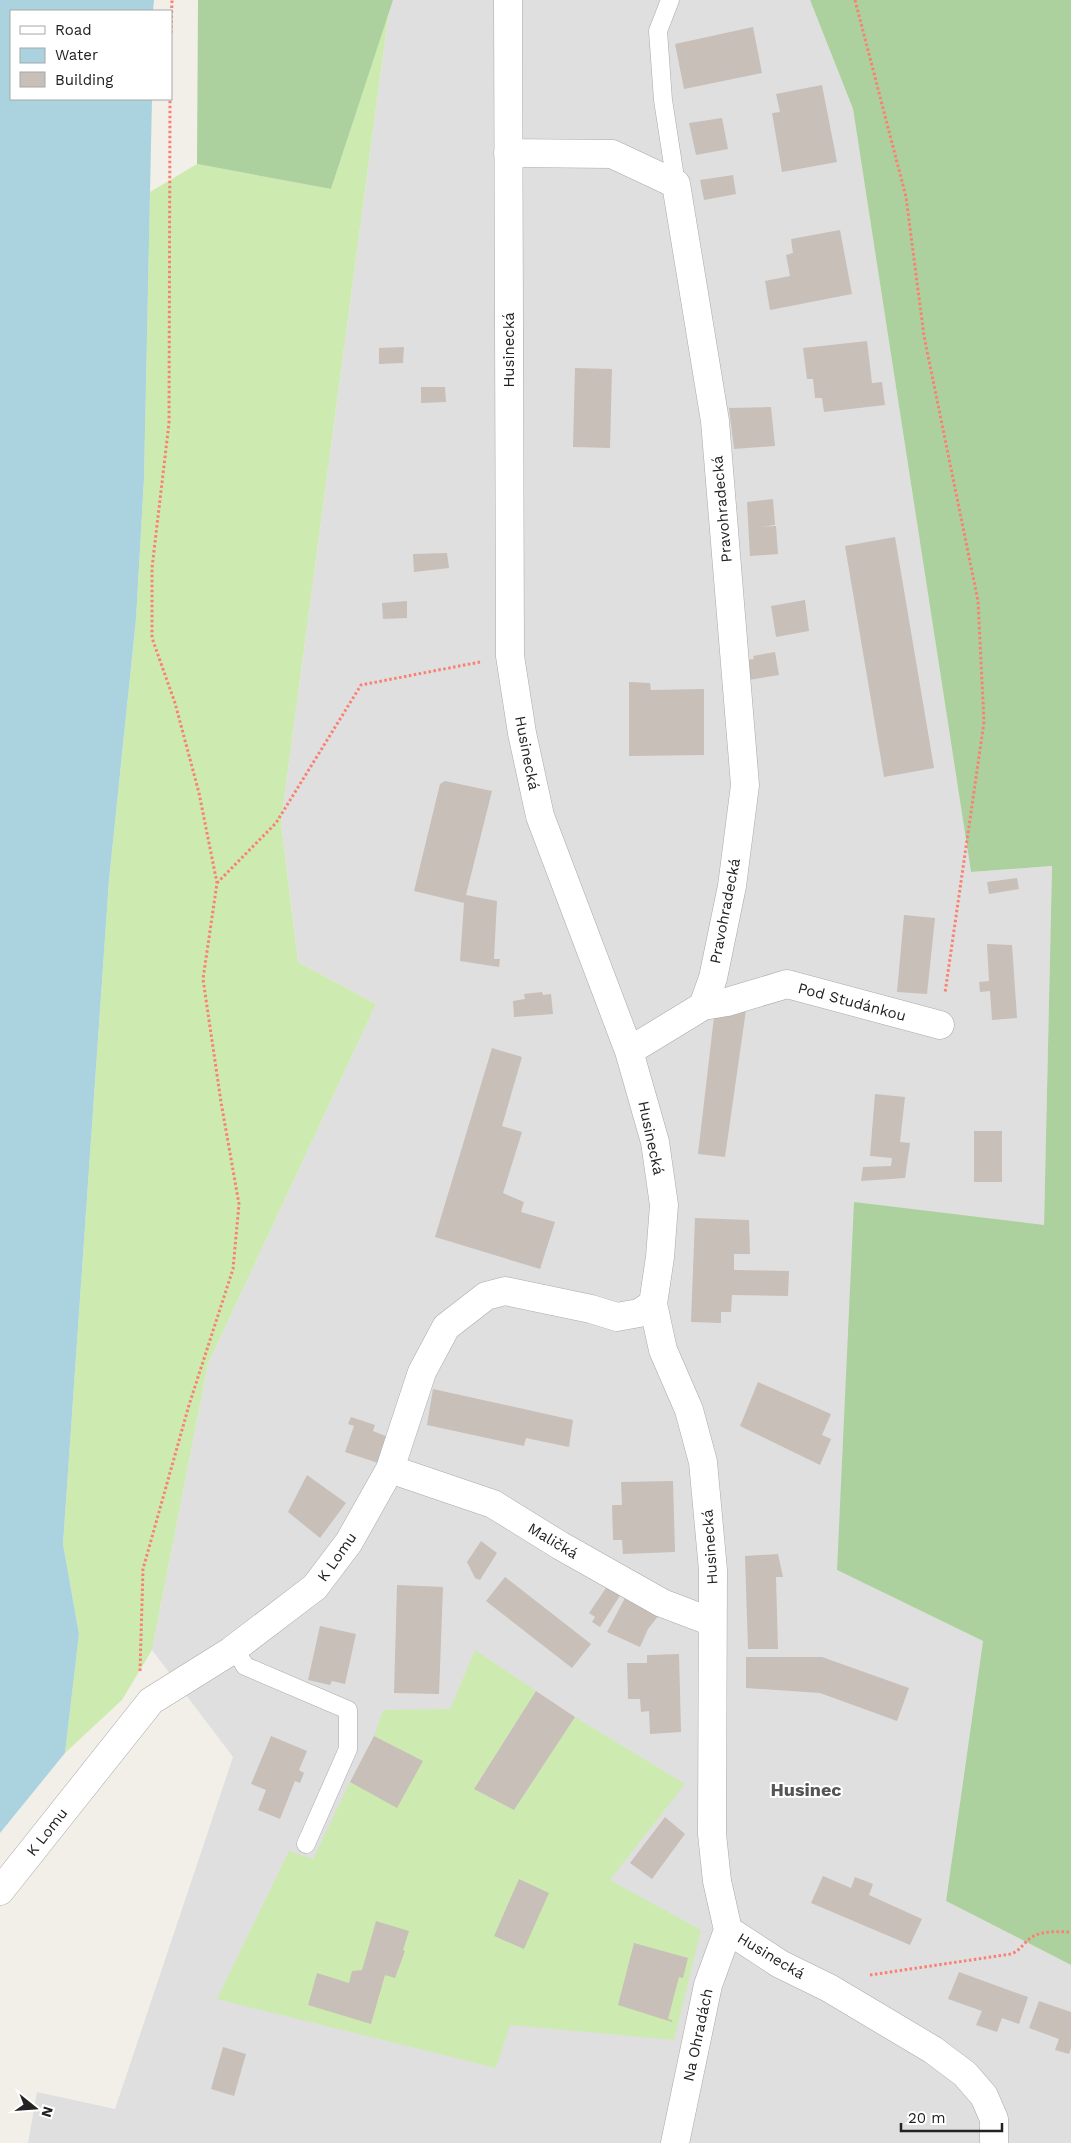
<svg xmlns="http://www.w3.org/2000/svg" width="1071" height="2143" font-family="'Work Sans',sans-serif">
<rect width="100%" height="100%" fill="#f2efe9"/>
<path fill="#e0dfdf" d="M393,0H810L853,109L971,872L1052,866L1044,1225L837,1570L983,1641L946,1901L1071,1965V2143H28L37,2092L115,2109L233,1757L152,1650L208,1364L376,1004L298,962L281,822L389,10Z"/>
<path fill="#cdebb0" d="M389,10L281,822L298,962L376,1004L208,1364L152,1650L122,1700L65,1753L79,1634L63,1544L109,880L136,619L144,479L150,192L197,164L331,189Z
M475,1650L536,1691L474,1789L514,1810L575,1717L685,1784L610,1880L701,1930L674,2040L510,2025L496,2068L217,1999L289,1851L313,1859L350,1782L397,1807L422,1761L374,1736L383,1710L450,1709Z"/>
<path fill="#add19e" d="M198,0H393L331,189L197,164Z
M810,0H1071V1965L946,1901L983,1641L837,1570L854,1202L1044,1225L1052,866L971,872L853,109Z"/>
<path fill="#aad3df" d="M0,0H154L153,11H11V99H152L144,479L136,619L109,880L63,1544L79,1634L65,1753L0,1833Z"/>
<path fill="#c7bfb8" d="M753,27L762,73L684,89L675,44Z
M822,85L837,162L782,172L772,113L780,112L776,94Z
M722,118L728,149L696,155L689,123Z
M733,175L736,194L704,200L700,180Z
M840,230L852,294L770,310L765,281L790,276L786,255L793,253L791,239Z
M867,341L872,383L882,382L885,405L824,412L822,398H815L813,379H807L803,348Z
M404,347L403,363L379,364V348Z
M575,368L612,369L610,448L573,447Z
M421,387H445L446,402L421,403Z
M771,407L775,446L734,449L729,408Z
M773,499L775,525L759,527L776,526L778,554L750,556L747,502Z
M895,537L934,768L884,777L845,546Z
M447,553L449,568L414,572L413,554Z
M805,600L809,631L776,637L771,606Z
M407,601V618L383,619L382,603Z
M775,652L779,675L749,680L746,660L754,659L753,656Z
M629,682L650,683L651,690L704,689V755L629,756Z
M445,781L492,791L466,895L497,901L494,959H500L499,967L460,961L464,903L414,891L440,784Z
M1017,878L1019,889L989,894L987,882Z
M904,915L935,918L927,994L897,992Z
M987,944L1012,945L1017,1018L992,1020L990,991L980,992L979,982L989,981Z
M542,992L543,995L551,994L553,1014L514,1017L513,1001L525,999L524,994Z
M747,1003L725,1157L698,1154L714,1017Z
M492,1048L522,1057L502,1126L522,1132L503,1193L524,1202L521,1212L555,1222L540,1269L435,1237Z
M875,1094L905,1097L900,1142L910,1143L905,1178L861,1181L863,1167L891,1166L892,1158L870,1156Z
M974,1131H1002V1182H974Z
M695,1218L749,1220L750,1254H734V1270L789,1271L788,1296L732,1295L731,1312H721V1323L691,1322Z
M758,1382L831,1414L822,1435L831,1439L820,1465L740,1426Z
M433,1389L573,1420L569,1447L526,1438L524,1446L427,1425Z
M351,1417L375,1425L373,1431L388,1437L378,1463L345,1452L354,1426L348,1424Z
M307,1475L346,1503L320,1538L288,1512Z
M673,1481L675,1552L623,1554L622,1540H613L612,1505H622L621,1482Z
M481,1541L497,1553L480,1580L475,1578L467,1562Z
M778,1554L783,1577H776L778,1649H748L745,1556Z
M505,1577L591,1644L572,1668L486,1601Z
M397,1585L443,1587L439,1694L394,1693Z
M608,1585L621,1594L600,1627L592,1622L595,1617L589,1613Z
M626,1596L659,1615L648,1629L640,1647L607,1632Z
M320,1626L356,1634L345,1684L332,1681L330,1685L308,1680Z
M679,1654L681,1732L650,1734L649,1711L641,1712L640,1699H628L627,1663H647V1655Z
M746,1657H822L909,1688L897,1721L820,1693L746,1688Z
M536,1691L575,1717L514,1810L474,1789Z
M271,1736L307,1751L299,1770L304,1773L300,1783L295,1781L280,1819L258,1810L266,1790L251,1784Z
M374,1736L423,1761L397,1808L350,1782Z
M665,1817L685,1834L652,1879L630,1863Z
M823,1876L851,1888L855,1877L873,1884L869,1895L922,1919L910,1945L811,1903Z
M519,1879L549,1893L524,1949L494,1936Z
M376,1921L409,1931L403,1950L405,1951L395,1978L385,1975L371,2024L308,2005L317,1973L349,1983L352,1971L362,1970Z
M634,1943L688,1958L683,1978L679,1977L668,2019L672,2020V2022L618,2005Z
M959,1972L1028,1997L1019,2024L1002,2018L997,2032L976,2025L982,2011L948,1999Z
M1039,2001L1071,2012V2048L1069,2054L1055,2050L1059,2039L1029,2028Z
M223,2047L246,2054L234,2096L211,2089Z"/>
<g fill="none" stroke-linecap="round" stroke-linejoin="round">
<defs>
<path id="lane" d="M670,0L658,31L663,100L676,184
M234,1648L245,1666L348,1710V1749L306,1844"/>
<path id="street" d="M508,0L510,656L522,733L540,816L629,1051L655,1142L664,1205L660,1257L653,1304L663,1350L689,1410L703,1462L713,1570L712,1834L717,1881L728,1930L780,1964L829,1988L933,2050L965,2074L984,2096L994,2119V2143
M508,153L612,154L676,184L715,421L745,785L732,886L713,978L703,1006
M629,1051L703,1006L727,1002L787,984L940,1025
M390,1469L493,1504L561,1546L662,1603L712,1622
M0,1891L151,1701L231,1651L315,1587L349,1542L390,1469L422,1372L446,1327L486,1296L505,1291L591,1309L617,1317L639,1313L653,1304
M675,2143L708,1985L728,1930"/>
</defs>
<use href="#lane" stroke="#a9a9a9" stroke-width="19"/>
<use href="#street" stroke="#a9a9a9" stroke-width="29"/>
<path stroke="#fa8072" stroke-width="3" stroke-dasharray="2.5 2.5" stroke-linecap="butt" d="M855,0L906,197L924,336L978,601L984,722L945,993
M171,33L172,0
M217,883L276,823L361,685L480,662
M140,1671L143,1569L189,1405L233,1269L239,1204L221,1102L203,979L217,883L199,793L175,703L152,638V568L169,423L170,99
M870,1975L1011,1954C1020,1951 1024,1942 1032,1937C1044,1930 1058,1932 1071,1932"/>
<use href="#lane" stroke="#fff" stroke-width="18"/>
<use href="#street" stroke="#fff" stroke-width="28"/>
</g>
<g text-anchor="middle" stroke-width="4" stroke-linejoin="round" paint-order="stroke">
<g font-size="15" fill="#222" stroke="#fff">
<text transform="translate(509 350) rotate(-90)" y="5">Husinecká</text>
<text transform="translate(722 509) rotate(-95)" y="5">Pravohradecká</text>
<text transform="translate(527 753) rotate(79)" y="5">Husinecká</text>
<text transform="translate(725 911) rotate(-79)" y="5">Pravohradecká</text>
<text transform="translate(852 1002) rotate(15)" y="5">Pod Studánkou</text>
<text transform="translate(651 1138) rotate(78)" y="5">Husinecká</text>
<text transform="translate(553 1541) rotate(31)" y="5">Maličká</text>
<text transform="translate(710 1547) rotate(-94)" y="5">Husinecká</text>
<text transform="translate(337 1557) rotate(-55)" y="5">K Lomu</text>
<text transform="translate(47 1832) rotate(-52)" y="5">K Lomu</text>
<text transform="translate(771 1956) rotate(31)" y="5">Husinecká</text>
<text transform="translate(698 2035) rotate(-78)" y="5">Na Ohradách</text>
</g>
<g font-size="18" font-weight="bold" fill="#555" stroke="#fff">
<text x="806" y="1796">Husinec</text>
</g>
</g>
<rect x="10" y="10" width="162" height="90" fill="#ffffff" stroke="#a7a7a7"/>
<rect x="20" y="26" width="25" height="8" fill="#ffffff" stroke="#a7a7a7"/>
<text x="55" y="35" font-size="15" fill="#222222">Road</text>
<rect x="20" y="48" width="25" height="15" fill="#aad3df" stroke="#a7a7a7"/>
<text x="55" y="60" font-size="15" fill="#222222">Water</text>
<rect x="20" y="72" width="25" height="15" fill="#c7bfb8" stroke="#a7a7a7"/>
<text x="55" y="85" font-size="15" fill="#222222">Building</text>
<g transform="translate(35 2108) rotate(107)" stroke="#ffffff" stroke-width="4" paint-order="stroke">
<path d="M0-4L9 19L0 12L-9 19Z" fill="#222222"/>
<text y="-8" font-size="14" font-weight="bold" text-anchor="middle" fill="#222222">N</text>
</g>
<path d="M901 2123v8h101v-8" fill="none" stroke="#222222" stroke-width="2.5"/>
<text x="908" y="2123" font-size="15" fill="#222222" stroke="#ffffff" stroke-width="4" paint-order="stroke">20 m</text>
</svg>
